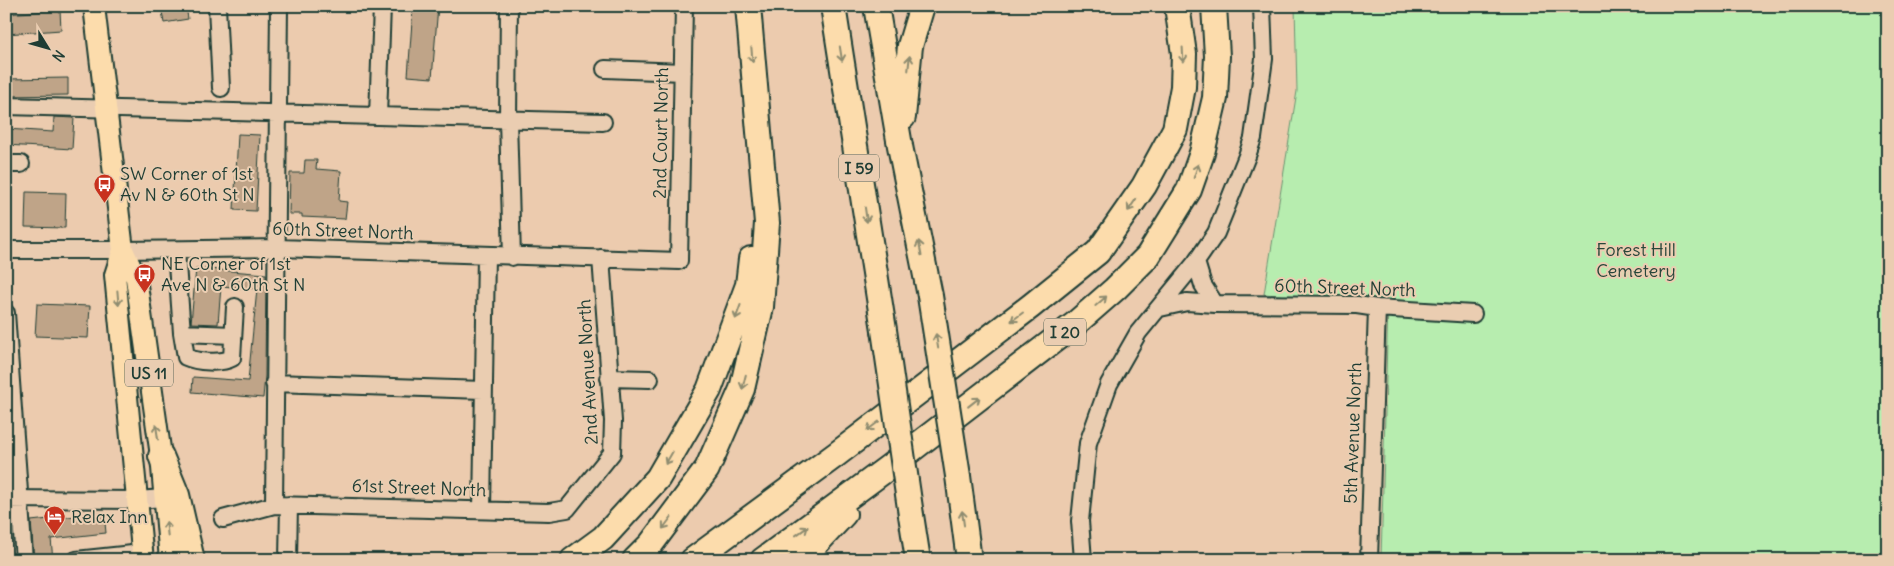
<svg xmlns="http://www.w3.org/2000/svg" width="1894" height="566" font-family="Delius,sans-serif">
<rect width="100%" height="100%" fill="#eccbae"/>
<filter id="ink" filterUnits="userSpaceOnUse"><feTurbulence type="fractalNoise" baseFrequency=".02" numOctaves="2"/><feDisplacementMap in="SourceGraphic" scale="10" xChannelSelector="R" yChannelSelector="G"/><feConvolveMatrix kernelMatrix="1 2 1 2 8 2 1 2 1" color-interpolation-filters="sRGB"/></filter>
<g filter="url(#ink)">
<path fill="#b7edaf" stroke="#6b9572" d="M1295,6H1888V560H1381L1388,304L1264,294L1297,91Z"/>
<path fill="#bfa488" stroke="#1f3d34" d="M161,6H186L188,19L164,23Z
M423,6H438L432,78L408,76L413,8H423Z
M60,10L61,30L6,34V14Z
M68,78V95L6,96V79Z
M54,117L74,118L72,149L6,145V129L53,132Z
M238,134L260,135L256,211L234,210Z
M305,160H317L316,169L341,171L339,201L347,202L345,219L302,217V214H289L290,173H304Z
M26,192L66,193L65,228L25,227Z
M196,268L266,274L265,376L263,398L192,392L193,377L248,381L257,289L221,286L218,324L191,323Z
M37,304L90,306L88,338L35,336Z
M104,513L106,533L51,539L53,560H34L31,521Z"/>
<g fill="none" stroke-linecap="round" stroke-linejoin="round">
<defs>
<path id="minor" d="M217,6L221,88
M509,6L508,120L512,257
M605,69L683,72
M6,106L603,122
M378,116L382,6
M6,164H21
M6,250H123L278,248L679,261L684,6
M176,250L182,333L186,357C197,362 221,364 232,358L235,307
M1196,262L1203,285L1215,304L1357,305L1377,308L1473,314
M1160,308L1187,302L1215,304
M6,313L24,560
M182,333L233,335
M609,378L650,379
M274,383L483,390
M6,499L137,500L164,498
M274,505L279,6
M482,510L486,255
M223,519L274,505L549,512L567,509L612,453L613,421L601,258
M76,560L142,553
M288,560L289,505
M1083,560L1080,521L1088,443L1109,384L1138,333L1196,262L1216,233L1247,156L1253,138L1264,59L1262,6
M1369,560L1377,308"/>
<path id="major" d="M94,6L123,250L136,278L161,456L170,560
M123,250L115,275L143,560"/>
<path id="highway" d="M833,6L884,330
M876,6L900,146L930,296
M903,117L910,46L922,6
M161,456L177,495L192,560
M958,476L969,560
M911,515L918,560
M573,560L603,538L658,478L709,390L748,285L751,259
M635,560L651,544L707,469L742,389L761,307L767,223L748,6
M693,560L837,454L1031,306L1098,252L1144,186L1175,129L1183,87L1184,54L1177,6
M763,560L889,467L1075,324L1115,289L1148,256L1189,190L1202,153L1215,98L1217,56L1214,6
M801,560L844,514"/>
</defs>
<use href="#minor" stroke="#1f3d34" stroke-width="20"/>
<use href="#major" stroke="#1f3d34" stroke-width="24"/>
<use href="#highway" stroke="#1f3d34" stroke-width="28"/>
<use href="#minor" stroke="#eacdb1" stroke-width="16"/>
<use href="#major" stroke="#fcdcac" stroke-width="20"/>
<use href="#highway" stroke="#fcdcac" stroke-width="24"/>
<defs>
<path id="highway-bridge" d="M930,296L958,476
M884,330L911,515"/>
</defs>
<use href="#highway-bridge" stroke="#1f3d34" stroke-width="28" stroke-linecap="butt"/>
<use href="#highway-bridge" stroke="#fcdcac" stroke-width="24"/>
</g>
<defs><path id="oneway-shaft" d="M-6 0H5M1.5-3L5.5 0L1.5 3" fill="none" stroke-width="1.6" stroke-linecap="round" stroke-linejoin="round" transform="scale(1.25)"/></defs>
<g stroke="#8e8c70">
<use href="#oneway-shaft" transform="translate(841 54) rotate(81)"/>
<use href="#oneway-shaft" transform="translate(752 55) rotate(85)"/>
<use href="#oneway-shaft" transform="translate(1183 55) rotate(87)"/>
<use href="#oneway-shaft" transform="translate(909 63) rotate(-84)"/>
<use href="#oneway-shaft" transform="translate(1196 171) rotate(-72)"/>
<use href="#oneway-shaft" transform="translate(1132 205) rotate(124)"/>
<use href="#oneway-shaft" transform="translate(866 215) rotate(82)"/>
<use href="#oneway-shaft" transform="translate(920 248) rotate(-101)"/>
<use href="#oneway-shaft" transform="translate(118 298) rotate(85)"/>
<use href="#oneway-shaft" transform="translate(1101 301) rotate(-41)"/>
<use href="#oneway-shaft" transform="translate(738 312) rotate(110)"/>
<use href="#oneway-shaft" transform="translate(1017 317) rotate(143)"/>
<use href="#oneway-shaft" transform="translate(937 341) rotate(-99)"/>
<use href="#oneway-shaft" transform="translate(744 382) rotate(104)"/>
<use href="#oneway-shaft" transform="translate(974 402) rotate(-38)"/>
<use href="#oneway-shaft" transform="translate(873 426) rotate(143)"/>
<use href="#oneway-shaft" transform="translate(157 432) rotate(-98)"/>
<use href="#oneway-shaft" transform="translate(669 458) rotate(120)"/>
<use href="#oneway-shaft" transform="translate(963 518) rotate(-98)"/>
<use href="#oneway-shaft" transform="translate(667 523) rotate(127)"/>
<use href="#oneway-shaft" transform="translate(167 529) rotate(-96)"/>
<use href="#oneway-shaft" transform="translate(802 531) rotate(-36)"/>
</g>
</g>
<defs>
<symbol id="bus-pin" viewBox="-11 -11 22 30"><path d="M0 17L-7.5 6A9.5 9.5 0 1 1 7.5 6Z" fill="#c8321e" stroke="#eacdb1"/><path d="M-5-6H5V4H4V6H2V4H-2V6H-4V4H-5ZM-3.5-4V0h7V-4ZM-3.5 1.2v1.5H-2V1.2ZM2 1.2v1.5H3.5V1.2Z" fill="#fff"/></symbol>
<symbol id="hotel-pin" viewBox="-11 -11 22 30"><path d="M0 17L-7.5 6A9.5 9.5 0 1 1 7.5 6Z" fill="#c8321e" stroke="#eacdb1"/><path d="M-6-4.5h1.5V1H6V5H4.5V3h-9V5H-6ZM-4 0a1.8 1.8 0 1 1 3.6 0ZM.5 0V-2.5h3Q6-2.5 6 0Z" fill="#fff"/></symbol>
</defs>
<g fill-rule="evenodd">
<use href="#bus-pin" x="92" y="172" width="25" height="34"/>
<use href="#bus-pin" x="132" y="262" width="25" height="34"/>
<use href="#hotel-pin" x="42" y="504" width="25" height="34"/>
</g>
<g text-anchor="middle" stroke-width="4" stroke-linejoin="round" paint-order="stroke">
<g fill="#eacdb1" stroke="#5c685a" stroke-width="1">
<rect x="839" y="154.5" width="40" height="27" rx="4"/>
<rect x="1044" y="318.5" width="42" height="27" rx="4"/>
<rect x="125" y="359.5" width="48" height="27" rx="4"/>
</g>
<g font-size="16" font-weight="bold" fill="#1f3d34">
<text x="859" y="174">I 59</text>
<text x="1065" y="338">I 20</text>
<text x="149" y="379">US 11</text>
</g>
<g font-size="18" fill="#1f3d34" stroke="#eacdb1">
<text transform="translate(661 133) rotate(-89)" y="6">2nd Court North</text>
<text transform="translate(343 231) rotate(2)" y="6">60th Street North</text>
<text transform="translate(1345 288) rotate(2)" y="6">60th Street North</text>
<text transform="translate(588 372) rotate(-93)" y="6">2nd Avenue North</text>
<text transform="translate(1353 433) rotate(-88)" y="6">5th Avenue North</text>
<text transform="translate(419 488) rotate(2)" y="6">61st Street North</text>
</g>
<g font-size="18" fill="#1f3d34" stroke="#eacdb1" text-anchor="start">
<text x="120" y="180">SW Corner of 1st<tspan x="120" dy="21">Av N &amp; 60th St N</tspan></text>
<text x="161" y="270">NE Corner of 1st<tspan x="161" dy="21">Ave N &amp; 60th St N</tspan></text>
<text x="71" y="523">Relax Inn</text>
</g>
<g font-size="18" fill="#27463a" stroke="#eacdb1">
<text x="1636" y="256">Forest Hill<tspan x="1636" dy="21">Cemetery</tspan></text>
</g>
</g>
<rect width="1894" height="566" fill="none" stroke="#eacdb1" stroke-width="25"/>
<rect x="12" y="12" width="1869" height="541" fill="none" stroke="#1f3d34" stroke-width="2" filter="url(#ink)"/>
<g transform="translate(48 48) rotate(127)" stroke="#eacdb1" stroke-width="4" paint-order="stroke">
<path d="M0-4L9 19L0 12L-9 19Z" fill="#1f3d34"/>
<text y="-8" font-size="14" font-weight="bold" text-anchor="middle" fill="#1f3d34">N</text>
</g>
</svg>
